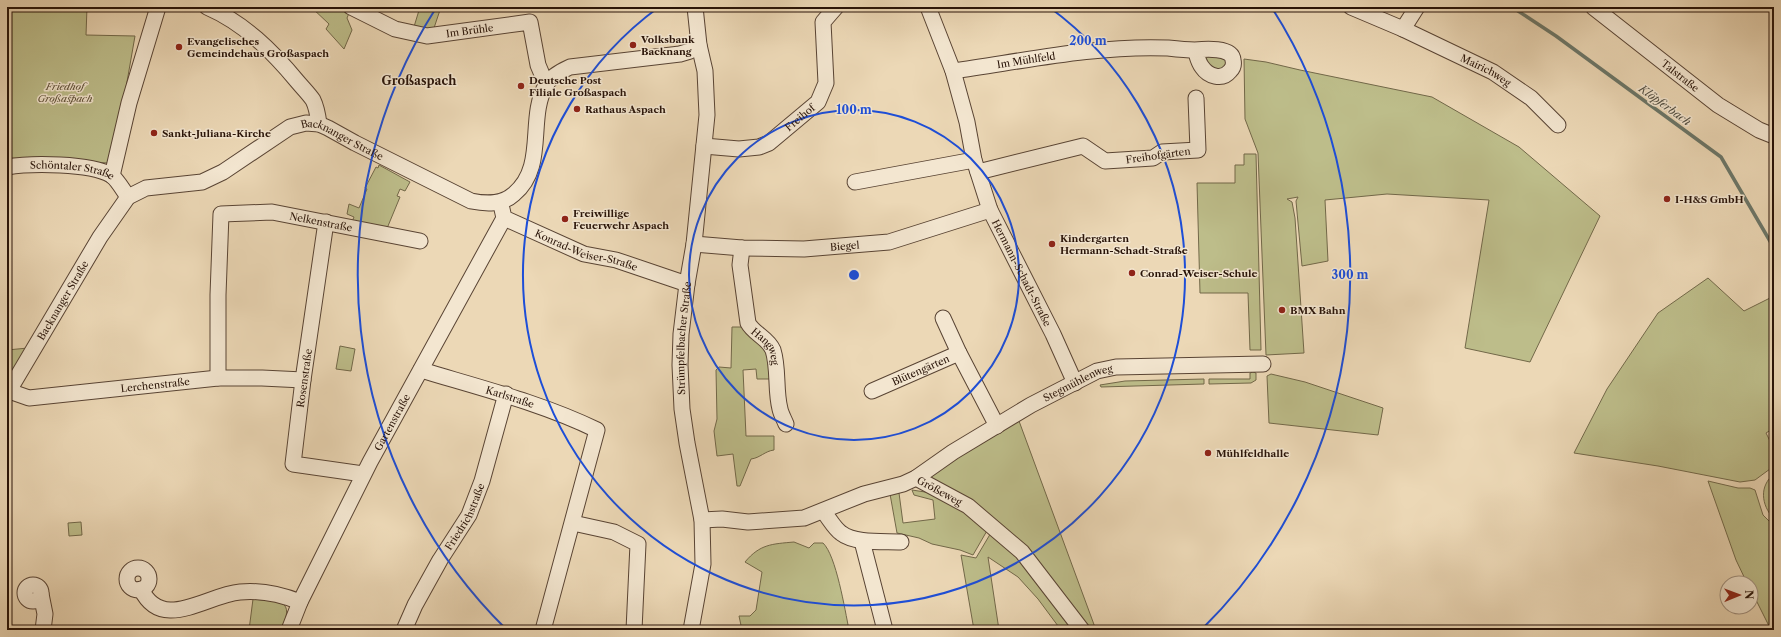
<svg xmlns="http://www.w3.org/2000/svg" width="1781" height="637" font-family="'Libre Caslon Text',serif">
<rect width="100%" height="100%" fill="#ecd8b6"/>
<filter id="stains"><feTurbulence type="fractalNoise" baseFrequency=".005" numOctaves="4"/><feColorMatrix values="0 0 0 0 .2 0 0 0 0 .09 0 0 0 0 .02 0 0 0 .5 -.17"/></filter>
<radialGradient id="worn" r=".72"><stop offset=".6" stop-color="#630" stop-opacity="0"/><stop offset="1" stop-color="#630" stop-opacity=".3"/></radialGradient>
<path fill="#bdbd8a" stroke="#726849" d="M7,7H87L86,35L135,36L124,99L109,163L7,158Z
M311,7H343L350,11L347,18L352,30L344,49L326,29L329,24Z
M420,7H441L434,28L413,30Z
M1204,54L1225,58L1227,61L1226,67L1221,71L1207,66Z
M1244,59L1266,62L1300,70L1432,97L1519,147L1600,216L1530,362L1465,348L1489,200L1387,194L1325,200L1328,261L1302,266L1296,201L1298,197L1287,199L1292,202L1295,218L1304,353L1266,355L1258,153L1245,119Z
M1244,154H1256L1261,350H1250L1248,293H1200L1197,183H1235V165H1244Z
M379,165L410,182L405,191L400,189L397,196L400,197L388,226L384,232L351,224L354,217L347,214L349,204L359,208L367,189L365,188L376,167L378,168Z
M1708,278L1744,311L1774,296V428L1766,433L1774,449V466L1755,480L1740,482L1658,466L1574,453L1607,389L1658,313Z
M732,327H746L770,353L772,379H757L756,369L743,370L746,436H774V450C765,451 760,458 751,459L740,486H737L733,454L717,456L714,431L717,419L716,370L719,367L731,368Z
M340,346L355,349L351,371L336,369Z
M28,348L7,383V350Z
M1253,372L1256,373V380L1251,383L1209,384V379H1250V373Z
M1271,374L1305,382L1383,408L1378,435L1269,423L1267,376Z
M1204,379V384L1101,387L1100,385L1125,381Z
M1019,421L1096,630H1085L1052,587L931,478V474Z
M1774,474V519C1761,505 1759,486 1774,474Z
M1708,481L1738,488H1750L1755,490L1763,515L1774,526V630H1771L1751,590V583H1747L1736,560Z
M912,490L938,494L988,529L973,555L960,550L932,544L919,538L897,533L890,494L899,493L903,523L935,519L933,500L914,495Z
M81,522L82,535L69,536L68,523Z
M992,531L1021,555L1077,630H1061L1038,599L1018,577L988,557L999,630H974L961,555L976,558Z
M794,542L809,548L814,543H823C836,555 845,610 849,630H742L739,616H750L756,610L762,572L745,562C760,544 772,544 794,542Z
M253,599C279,602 296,598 281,630H249Z"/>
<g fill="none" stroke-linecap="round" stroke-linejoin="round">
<path stroke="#6c7769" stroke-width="3.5" d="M1512,7L1556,36L1721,157L1774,248"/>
<defs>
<g id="minor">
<path d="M207,7C244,23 272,51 297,81C302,87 309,94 313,100C317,108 318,116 319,124"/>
<path id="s1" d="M351,7L395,29L427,36L530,22L538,65L546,84"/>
<path id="s2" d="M928,7L953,71L967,122L974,160L990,210L1053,334L1075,383"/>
<path id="s3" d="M1351,7L1403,29L1493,72L1531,98L1558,125"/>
<path id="s4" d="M1593,7L1718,105L1759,130L1774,136"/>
<path d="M1403,29L1417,7"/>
<path id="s5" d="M953,71C1024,61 1097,45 1168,48C1177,49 1186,50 1195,50C1205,49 1232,47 1233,60C1234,64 1233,68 1230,71C1222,81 1208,76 1202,67C1198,62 1197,55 1195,50"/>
<path id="s6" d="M704,146L739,149L759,147L769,143L818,102L826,83L823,22L836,7"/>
<path id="s7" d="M7,167C31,163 90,163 111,175C117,179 123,190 128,197"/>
<path d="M978,172L1083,146L1105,161L1153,158L1162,152L1198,150L1196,98"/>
<path d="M112,176L129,103L158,7"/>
<path d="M855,182L974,160"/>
<path id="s8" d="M502,209L504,218L584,254L616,260L687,284"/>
<path d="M326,222L303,380L293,464L363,474"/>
<path id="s9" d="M694,244L742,248L804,249L889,242L990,210"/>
<path id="s10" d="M742,248L740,265L748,323C754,334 768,338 773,350C779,369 775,390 780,409C781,414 784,419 786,424"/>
<path d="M943,318L959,353"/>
<path id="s11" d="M421,370C481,388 541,403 597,430L543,630"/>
<path id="s12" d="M218,378V295L221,214L272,212L420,241"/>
<path id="s13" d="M9,391L29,398L218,378H262L303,380"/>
<path id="s14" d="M872,391L959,353L997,426"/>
<path id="s15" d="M7,394L100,237L128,197L146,188L202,182L223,172L290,127L306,123L319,124L328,128L355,143L471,201C486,204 502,205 514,194C547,167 527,118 546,85C551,76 561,71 570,67L680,54L690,51L699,45"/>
<path id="s16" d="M916,478L968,506L1022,552L1082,630"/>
<path d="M823,511C829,518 834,528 841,533C855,544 884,541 901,542"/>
<path id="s17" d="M702,520L722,519L748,522L804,518L864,494L903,484L916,478L953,452L1031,405L1097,371L1116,367L1263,364"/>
<path d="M573,523L614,532L638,544L634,630"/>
<path d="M862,541L885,630"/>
<circle cx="138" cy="579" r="11"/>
<circle cx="33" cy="593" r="8"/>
<path d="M141,589C162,633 206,595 240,592C260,590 280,594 300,602"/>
<path d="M41,594L45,614L43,630"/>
<path id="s18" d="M289,630L300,602L370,462L504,218"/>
<path id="s19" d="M404,630L415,605L440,560L469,515L482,481L506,394"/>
<path id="s20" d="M691,630L703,564L702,520L687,443L682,409L680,365L681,334L687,284L694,244L707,115L705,71L699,45L695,7"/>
</g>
</defs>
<use href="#minor" stroke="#594434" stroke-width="17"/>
<use href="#minor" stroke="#f3e6d0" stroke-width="15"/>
</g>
<g fill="none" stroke="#1d4ed8" stroke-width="2">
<circle cx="854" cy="275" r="165"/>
<path d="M1049 7A331 331 0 1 1 659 7"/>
<path d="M506 629A496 496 0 0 1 436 8M1272 8A496 496 0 0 1 1202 629"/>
</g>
<g fill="#8f2418" stroke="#f3e6d0" stroke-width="1.5">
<circle cx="633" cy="45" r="4"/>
<circle cx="179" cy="47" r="4"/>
<circle cx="521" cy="86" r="4"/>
<circle cx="577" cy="109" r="4"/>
<circle cx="154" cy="133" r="4"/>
<circle cx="1667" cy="199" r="4"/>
<circle cx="565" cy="219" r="4"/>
<circle cx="1052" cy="244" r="4"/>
<circle cx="1132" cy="273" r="4"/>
<circle cx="1282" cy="310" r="4"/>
<circle cx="1208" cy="453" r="4"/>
</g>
<g text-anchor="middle" stroke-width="3" stroke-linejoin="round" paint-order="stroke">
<g font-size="10" fill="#281308" stroke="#f3e6d0">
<text dy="4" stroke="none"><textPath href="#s1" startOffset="125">Im Brühle</textPath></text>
<text dy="4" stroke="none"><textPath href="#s5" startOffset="74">Im Mühlfeld</textPath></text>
<text dy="4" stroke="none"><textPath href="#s3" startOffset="149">Mairichweg</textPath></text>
<text dy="4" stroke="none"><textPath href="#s4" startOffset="111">Talstraße</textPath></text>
<text dy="4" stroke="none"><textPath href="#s6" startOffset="106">Freihof</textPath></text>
<text dy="4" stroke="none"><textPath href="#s15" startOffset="468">Backnanger Straße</textPath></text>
<text transform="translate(1158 155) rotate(-8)" y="4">Freihofgärten</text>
<text dy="4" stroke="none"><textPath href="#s7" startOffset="66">Schöntaler Straße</textPath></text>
<text dy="4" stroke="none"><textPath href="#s12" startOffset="265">Nelkenstraße</textPath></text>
<text dy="4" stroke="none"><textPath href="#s9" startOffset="151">Biegel</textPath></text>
<text dy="4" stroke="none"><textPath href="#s8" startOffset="98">Konrad-Weiser-Straße</textPath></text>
<text dy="4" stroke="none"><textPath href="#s2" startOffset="283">Hermann-Schadt-Straße</textPath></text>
<text dy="4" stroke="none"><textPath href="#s15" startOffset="109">Backnanger Straße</textPath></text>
<text dy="4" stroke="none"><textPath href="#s20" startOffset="295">Strümpfelbacher Straße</textPath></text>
<text dy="4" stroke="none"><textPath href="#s10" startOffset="106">Hangweg</textPath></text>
<text dy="4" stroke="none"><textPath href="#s14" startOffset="53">Blütengärten</textPath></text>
<text transform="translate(304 378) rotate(-82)" y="4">Rosenstraße</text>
<text dy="4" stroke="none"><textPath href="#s17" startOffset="410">Stegmühlenweg</textPath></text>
<text dy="4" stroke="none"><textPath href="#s13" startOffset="148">Lerchenstraße</textPath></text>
<text dy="4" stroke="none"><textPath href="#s11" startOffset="93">Karlstraße</textPath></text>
<text dy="4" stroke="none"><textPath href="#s18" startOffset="232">Gartenstraße</textPath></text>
<text dy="4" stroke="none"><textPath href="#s16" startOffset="27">Größeweg</textPath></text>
<text dy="4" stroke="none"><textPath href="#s19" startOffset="129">Friedrichstraße</textPath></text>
</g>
<g font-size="10" font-weight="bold" fill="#281308" stroke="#f3e6d0" text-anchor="start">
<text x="641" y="43">Volksbank<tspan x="641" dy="12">Backnang</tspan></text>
<text x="187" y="45">Evangelisches<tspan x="187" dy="12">Gemeindehaus Großaspach</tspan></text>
<text x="529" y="84">Deutsche Post<tspan x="529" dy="12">Filiale Großaspach</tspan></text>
<text x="585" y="113">Rathaus Aspach</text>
<text x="162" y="137">Sankt-Juliana-Kirche</text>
<text x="1675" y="203">I-H&amp;S GmbH</text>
<text x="573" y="217">Freiwillige<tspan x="573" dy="12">Feuerwehr Aspach</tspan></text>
<text x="1060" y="242">Kindergarten<tspan x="1060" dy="12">Hermann-Schadt-Straße</tspan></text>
<text x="1140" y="277">Conrad-Weiser-Schule</text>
<text x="1290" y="314">BMX Bahn</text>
<text x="1216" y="457">Mühlfeldhalle</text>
</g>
<g font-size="10" font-style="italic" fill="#5c4e36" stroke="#f3e6d0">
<text x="65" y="90">Friedhof<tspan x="65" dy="12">Großaspach</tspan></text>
</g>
<g font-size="11" font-style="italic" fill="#504d41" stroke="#f3e6d0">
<text transform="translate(1665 105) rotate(36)" y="4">Klöpferbach</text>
</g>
<g font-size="12" font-weight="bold" fill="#281308" stroke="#f3e6d0">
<text x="419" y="85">Großaspach</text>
</g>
</g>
<circle cx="854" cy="275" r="6" fill="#1d4ed8" stroke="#f3e6d0" stroke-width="2"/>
<g font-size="12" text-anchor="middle" font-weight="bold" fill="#1d4ed8" stroke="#f3e6d0" stroke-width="3" stroke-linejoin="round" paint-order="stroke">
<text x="1088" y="45">200 m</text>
<text x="854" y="114">100 m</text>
<text x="1350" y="279">300 m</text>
</g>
<rect width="1781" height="637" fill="none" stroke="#ecd8b6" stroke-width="24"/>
<rect x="8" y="8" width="1765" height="621" fill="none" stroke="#281308" stroke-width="2"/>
<rect x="12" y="12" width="1757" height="613" fill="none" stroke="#281308"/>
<g transform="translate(1739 595) rotate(89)"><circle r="19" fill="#f3e6d0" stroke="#a29280"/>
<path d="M0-3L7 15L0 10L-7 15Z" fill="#8f2418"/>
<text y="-6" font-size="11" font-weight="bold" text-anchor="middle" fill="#281308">N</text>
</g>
<rect width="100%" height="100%" filter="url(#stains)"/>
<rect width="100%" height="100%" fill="url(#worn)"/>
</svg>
